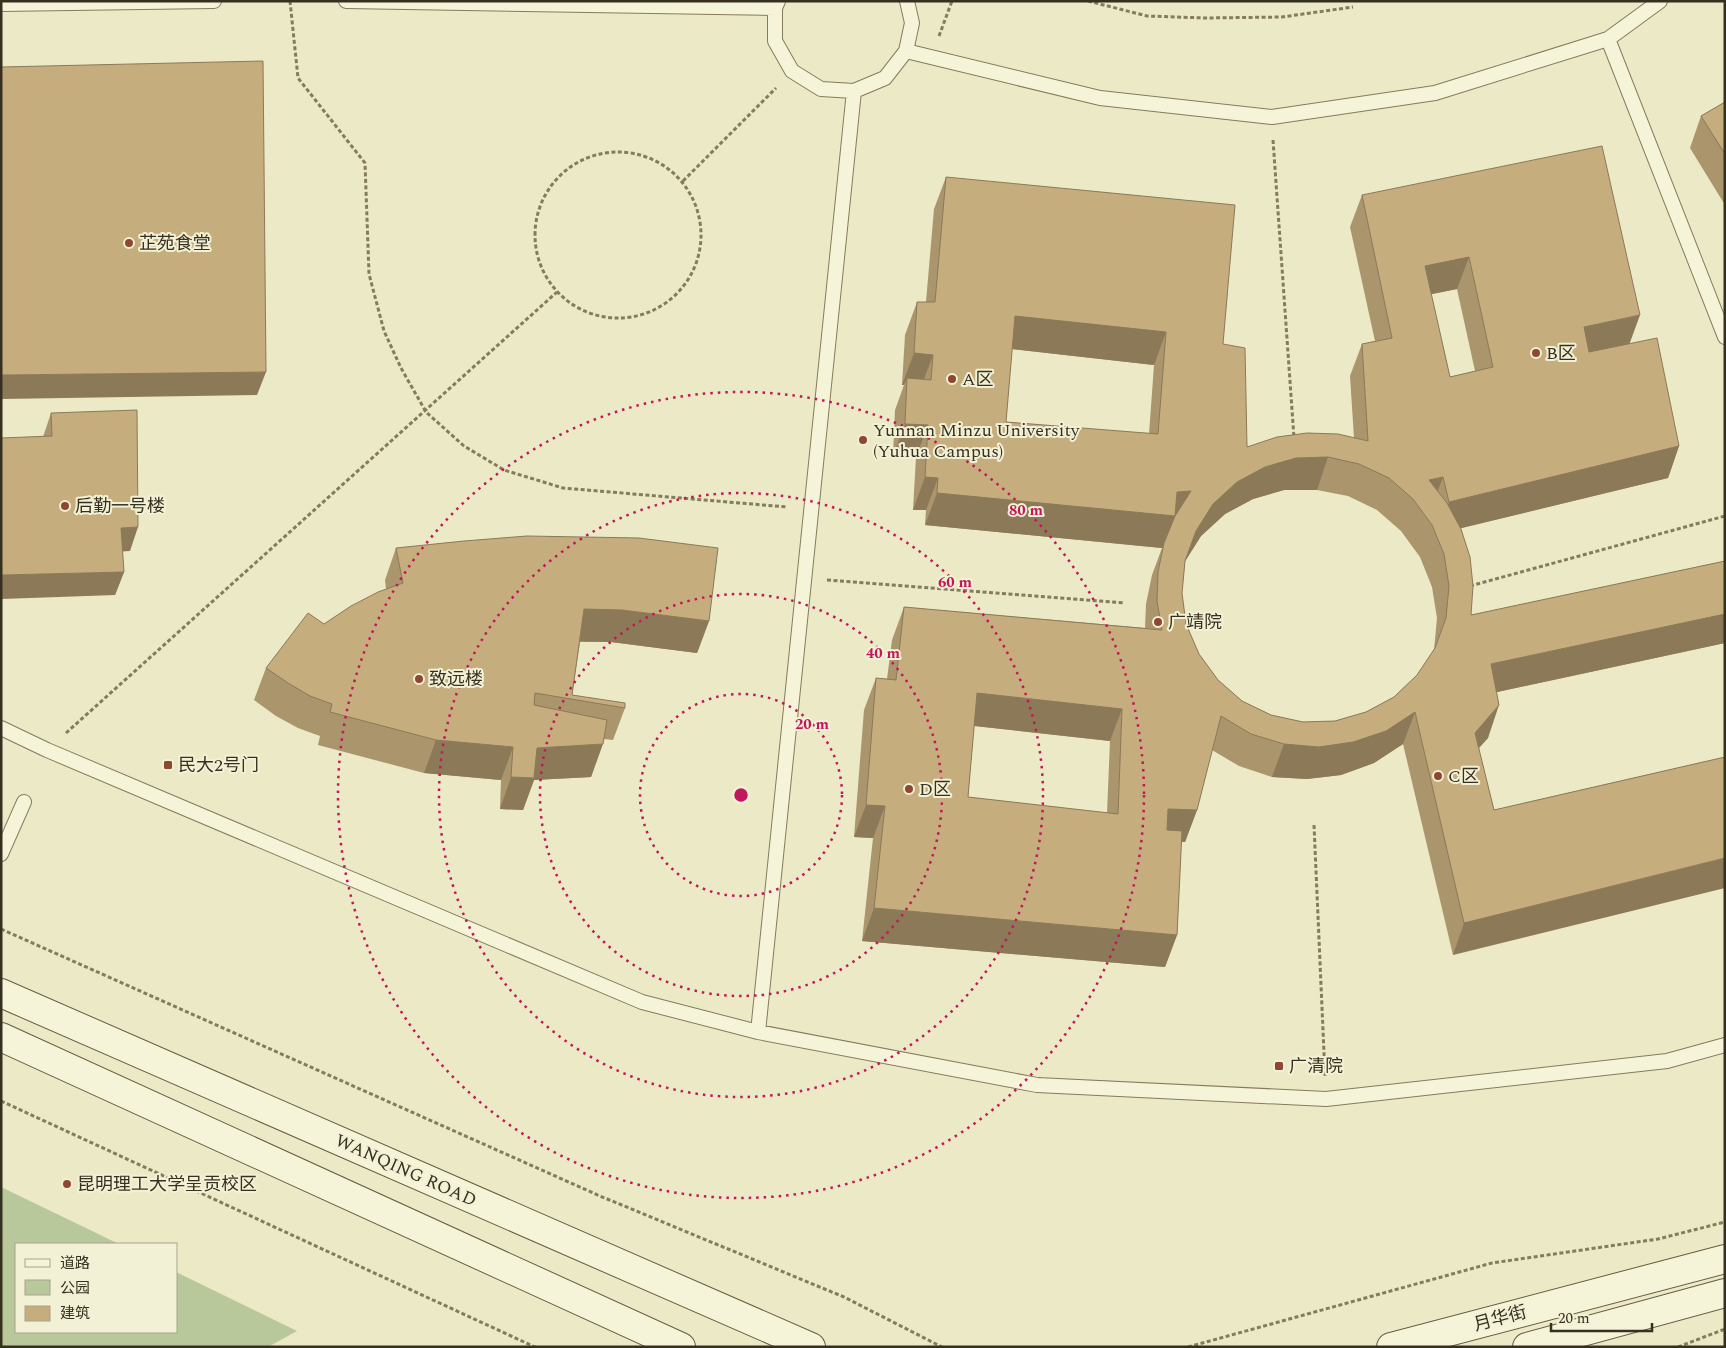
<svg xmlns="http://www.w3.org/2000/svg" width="1726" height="1348" font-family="Spectral,'Noto Sans SC',serif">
<rect width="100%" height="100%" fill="#ebe9c6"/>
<path fill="#b8c89a" d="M1,1187L119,1244H16V1332H176V1272L297,1331L268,1347H1Z"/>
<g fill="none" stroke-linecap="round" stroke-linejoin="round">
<defs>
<path id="lane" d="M346,1L775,8
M778,1L775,8V41L792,71L821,89L854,91L885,78L906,51L912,23L907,1
M1,4L214,1
M1608,39L1725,337
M906,51L1100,98L1272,117L1435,93L1608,39L1660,1
M1,728L47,750L642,1002L758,1032L1037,1085L1326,1099L1667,1061L1725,1045
M1,854L24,802
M758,1032L854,91"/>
<path id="secondary" d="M1,993L811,1347
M1,1037L681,1347
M1391,1347L1725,1259
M1527,1347L1725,1293"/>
</defs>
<use href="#lane" stroke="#857b5d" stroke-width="16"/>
<use href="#secondary" stroke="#665c40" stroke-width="30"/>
<path stroke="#857b5d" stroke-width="3" stroke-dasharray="4 2.5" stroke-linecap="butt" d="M290,1L298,78L365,163L369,274L384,331L401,368L426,412L464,446L504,470L563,488L787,507
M1088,1L1147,16L1205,18L1282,17L1353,7
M939,36L952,1
M1273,140L1294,438
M535 235a83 83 0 1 1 166 0a83 83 0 1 1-166 0Z
M683,181L776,88
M827,580L1125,603
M1470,586L1725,516
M66,733L557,292
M1314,825L1325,1076
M1,929L600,1196L844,1297L942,1347
M1,1101L535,1347
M1188,1347L1492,1263L1658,1239L1725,1222
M1678,1347L1725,1329"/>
<use href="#lane" stroke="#f6f4d8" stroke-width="14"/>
<use href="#secondary" stroke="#f6f4d8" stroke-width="28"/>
</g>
<path fill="#aa956c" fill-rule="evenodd" d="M1725,102V205L1690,148L1701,116Z
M946,177L1223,344L1247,447L1354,438L1350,376L1362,344L1375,341L1350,227L1362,195L1630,343L1679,446L1668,478L1461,528L1471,615L1725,561V643L1497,692L1488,738L1478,748L1494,810L1725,757L1453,955L1403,744L1374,763L1341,775L1307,779L1272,777L1239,766L1212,750L1197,810L1185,842H1181L1177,935L1165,967L862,941L873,838L854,837L864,710L876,678L887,679L892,640L904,607L1145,628L1146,604L1152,575L1162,548L925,525L926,510H913L916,457L893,456L895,410L904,385H902L905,335L917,302H926L934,209ZM1457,289L1475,371L1450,377L1431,294ZM1012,349L1154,365L1149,434L1006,422ZM1284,490H1317L1348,496L1377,510L1401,531L1420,557L1432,587L1437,618L1434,650L1417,675L1394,697L1366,712L1335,721L1303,722L1271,715L1242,701L1218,680L1199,654L1186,624L1182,593L1185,561L1201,536L1225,514L1253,499ZM974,726L1110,741L1107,813L968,797Z
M51,413L130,551H122L124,572L115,595L43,437Z
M396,548L709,621L697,653L611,642H580L572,695L625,708L613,740L604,739L591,777L534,780L523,810L500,809L501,780L424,773L318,745L320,736L298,728L276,716L254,700L266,668L386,589L385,580Z"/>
<path fill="#8b7958" d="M1469,257L1457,289L1413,298L1425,266Z
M1640,315L1628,348L1572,359L1584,327Z
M1015,316L1166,332L1154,365L1003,348Z
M914,353L933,355L921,387L907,378L904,385H902Z
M266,372L257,395L1,399V375Z
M905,424L928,425L916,457L893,456Z
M1679,446L1668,478L1437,534L1449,502Z
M1328,457L1317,490H1284L1253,499L1225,514L1201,536L1184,563L1196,531L1213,504L1237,482L1265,467L1296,458Z
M925,477L938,478L926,510H913Z
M1443,477L1431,509L1429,480Z
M1191,491L1164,543L1162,548L925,525L937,493L1177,492Z
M138,527L130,551L112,552L121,528Z
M124,572L115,595L1,599V575Z
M584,609L622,610L709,621L697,653L611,642L572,641Z
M1725,614V643L1479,696L1491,664Z
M977,693L1122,709L1110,741L966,725Z
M1499,705L1488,738L1463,766L1475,733Z
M1415,712L1403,744L1374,763L1341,775L1307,779L1272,777L1284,744Z
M436,740L513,747L501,780L424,773Z
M603,744L591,777L534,780L523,810L500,809L511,777L537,748Z
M866,805L885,806L873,838L854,837Z
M1168,809L1197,810L1185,842L1156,841Z
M1725,858V888L1453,955L1464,923Z
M874,908L1177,935L1165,967L862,941Z"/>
<path fill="#c6ad7e" stroke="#8b7958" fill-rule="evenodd" d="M263,61L266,372L1,375V67Z
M1725,102V154L1701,116Z
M1602,146L1640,315L1584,327L1589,352L1657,338L1679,446L1449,502L1443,477L1429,480L1447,503L1461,529L1470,557L1473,586L1471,615L1725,561V614L1491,664L1499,705L1475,733L1494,810L1725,757V858L1464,923L1415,712L1386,731L1353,742L1319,747L1284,744L1251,734L1221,716L1197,810L1168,809L1167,830L1182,831L1177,935L874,908L885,806L866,805L876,678L896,680L904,607L1162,630L1157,601L1158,572L1164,543L1175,516L937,493L938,478L925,477L928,425L905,424L907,378L931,380L933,355L914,353L917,302H935L946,177L1235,205L1223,344L1245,348L1247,447L1277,437L1307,433L1338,434L1368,441L1362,344L1392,338L1362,195ZM1469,257L1493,367L1450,377L1425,266ZM1015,316L1166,332L1158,434L1006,422ZM1328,457L1359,464L1389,478L1413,499L1432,525L1444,554L1449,586L1446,618L1435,648L1417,675L1394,697L1366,712L1335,721L1303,722L1271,715L1242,701L1218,680L1199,654L1186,624L1182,593L1185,561L1196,531L1213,504L1237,482L1265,467L1296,458ZM1191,491L1175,516L1177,492ZM977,693L1122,709L1118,814L968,797Z
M137,410L138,527L121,528L124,572L1,575V438L52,436L51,413Z
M527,536L639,538L718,548L709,621L622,610L584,609L572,695L625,703V708L535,693L534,705L607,720L603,744L537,748L534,778L511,777L513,747L436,740L330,712L332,704L310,696L288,683L266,668L308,613L324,624L351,606L378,592L403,583L396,548L464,541Z"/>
<g fill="none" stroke="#c2185b" stroke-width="2.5" stroke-dasharray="2.5 5">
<circle cx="741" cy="795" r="101"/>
<circle cx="741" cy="795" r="201"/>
<circle cx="741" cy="795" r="302"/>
<circle cx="741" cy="795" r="403"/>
</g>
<g fill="#8f4732" stroke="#f3f1d5" stroke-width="2">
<circle cx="129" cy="243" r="5"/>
<circle cx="1536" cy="353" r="5"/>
<circle cx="952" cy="379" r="5"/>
<circle cx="863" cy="440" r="5"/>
<circle cx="65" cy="506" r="5"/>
<circle cx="1158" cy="622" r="5"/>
<circle cx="419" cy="679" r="5"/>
<rect x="163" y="760" width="10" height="10" rx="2.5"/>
<circle cx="1438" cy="776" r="5"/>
<circle cx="909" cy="789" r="5"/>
<rect x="1274" y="1061" width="10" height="10" rx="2.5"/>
<circle cx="67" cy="1184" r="5"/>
</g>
<g text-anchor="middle" stroke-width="4" stroke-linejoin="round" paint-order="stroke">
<g font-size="18" fill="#363020" stroke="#f3f1d5" text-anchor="start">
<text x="139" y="249">芷苑食堂</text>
<text x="1546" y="359">B区</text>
<text x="962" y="385">A区</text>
<text x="873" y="436">Yunnan Minzu University<tspan x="873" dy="21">(Yuhua Campus)</tspan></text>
<text x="75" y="512">后勤一号楼</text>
<text x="1168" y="628">广靖院</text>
<text x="429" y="685">致远楼</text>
<text x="178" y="771">民大2号门</text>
<text x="1448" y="782">C区</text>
<text x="919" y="795">D区</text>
<text x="1289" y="1072">广清院</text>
<text x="77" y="1190">昆明理工大学呈贡校区</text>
</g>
<g font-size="18" fill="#363020" stroke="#f3f1d5">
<text transform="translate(406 1170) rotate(24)" y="6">WANQING ROAD</text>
<text transform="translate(1500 1318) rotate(-15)" y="6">月华街</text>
</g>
</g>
<circle cx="741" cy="795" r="8" fill="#c2185b" stroke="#f3f1d5" stroke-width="2.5"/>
<g font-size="15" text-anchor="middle" font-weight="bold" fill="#c2185b" stroke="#f3f1d5" stroke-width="4" stroke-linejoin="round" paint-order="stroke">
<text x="1026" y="515">80 m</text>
<text x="955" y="587">60 m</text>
<text x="883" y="658">40 m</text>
<text x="812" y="729">20 m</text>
</g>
<rect width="1726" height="1348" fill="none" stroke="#363020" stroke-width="5"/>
<rect x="15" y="1243" width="162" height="90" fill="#f3f1d5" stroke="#a7a48d"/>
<rect x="25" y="1259" width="25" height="8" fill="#f6f4d8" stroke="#a7a48d"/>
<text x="60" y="1268" font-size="15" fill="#363020">道路</text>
<rect x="25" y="1280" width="25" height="15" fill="#b8c89a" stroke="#a7a48d"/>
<text x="60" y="1293" font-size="15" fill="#363020">公园</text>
<rect x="25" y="1306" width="25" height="15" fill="#c6ad7e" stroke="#a7a48d"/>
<text x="60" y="1318" font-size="15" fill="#363020">建筑</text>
<path d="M1551 1323v8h101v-8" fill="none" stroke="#363020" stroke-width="2.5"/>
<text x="1558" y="1323" font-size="15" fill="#363020" stroke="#f3f1d5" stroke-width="4" paint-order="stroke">20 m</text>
</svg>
